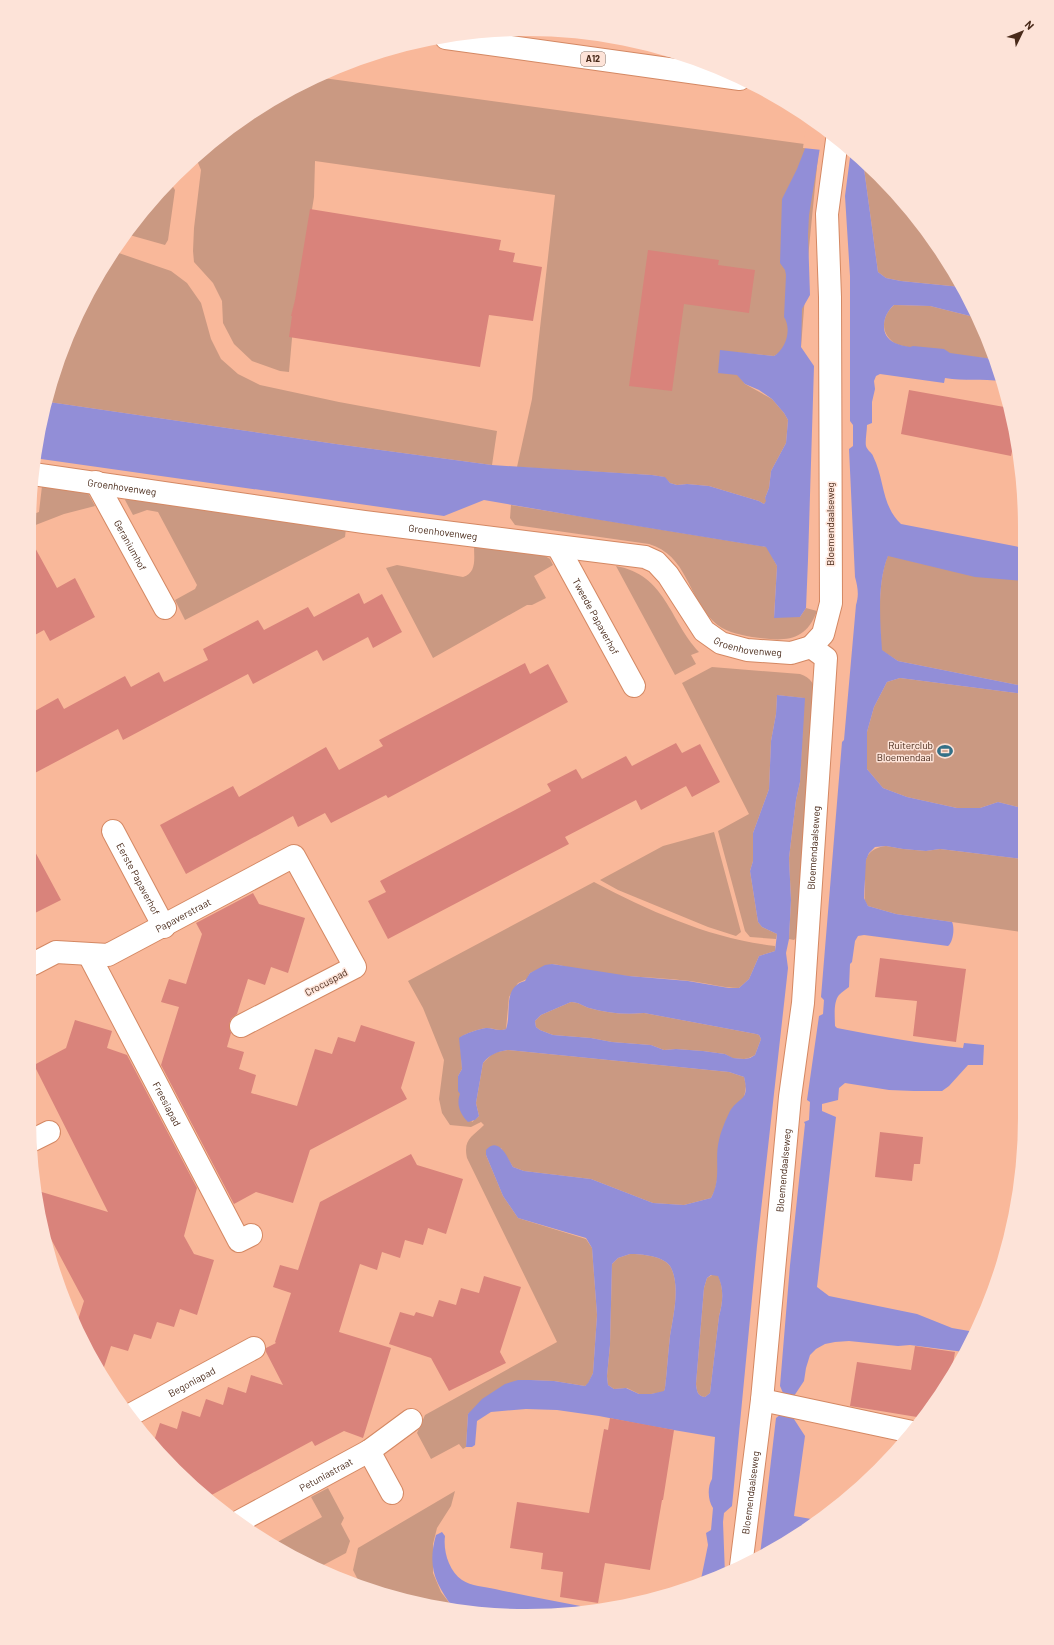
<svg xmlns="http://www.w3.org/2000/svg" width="1054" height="1645" font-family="Barlow,sans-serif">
<rect width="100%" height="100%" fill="#f9b89a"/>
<path fill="#ca9982" d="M316,77L819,146L808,258L801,347L781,352L774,356L720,351L745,384L772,399L784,413L788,420L786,443L771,471L769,488L765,498L767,501L764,504L759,501L709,486L687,484L677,485L670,483L664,477L652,475L517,467L532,399L555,195L315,161L314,197L293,327L289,372L280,371L252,361L234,344L223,323L222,301L213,283L194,262L193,251L194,228L201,170L196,158L224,132L307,80Z
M863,161L922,224L961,287L901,281L886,278L878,272Z
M170,182L175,190L168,240L165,245L126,234L152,199Z
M113,251L171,271L187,283L201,303L211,339L221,359L238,374L260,385L339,402L497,431L492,465L336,444L49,402L67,336Z
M894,305L930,306L978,318L993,359C976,357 903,350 893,342C879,331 883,315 894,305Z
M42,486L88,493L95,506L64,514L33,526V514L39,512Z
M126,498L346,528L345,537L185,620L175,600L195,589L197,585L158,512L147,510L133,515L125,500Z
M511,505L767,547L777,566L774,617H800L806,608L817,611C805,644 781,641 752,637C737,634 724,632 713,621C688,597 687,555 649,544L515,525L510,518Z
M474,546L545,556L550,559L553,565L534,576L546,598L532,605H527L433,658L386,568L397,565L463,577C477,573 474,558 474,546Z
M888,555L919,563L1024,581L1023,686L898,661L881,650C880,620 877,583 888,555Z
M616,566C666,575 669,620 699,652L691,655L696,664L675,675Z
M712,667L800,674C811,678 814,683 816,694L796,938L794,940L789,939L791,900L789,858L796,800L800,782L804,698L777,695L776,714L771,741L769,789L753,833V861L750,871L758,922L762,927L777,934L776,939L750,937L745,931L718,831L749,814L682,683Z
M900,678L1023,694L1022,808L998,802L980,808H957L907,797L883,788L867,769V732L874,707L887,682Z
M714,832L741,932L736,936L708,927L618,890L600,880L663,846Z
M886,846L903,849L926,851L940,849L1022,859V932L896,914L868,906C863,900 865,896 865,888C866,868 859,850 886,846Z
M594,882C651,912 712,939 775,946V951L759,956L749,979L739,988C722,988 707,983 690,981C647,976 601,977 559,965L552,964L530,973L527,979L518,983L509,997L506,1029C499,1032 494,1028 487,1028C482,1028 463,1034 460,1038L462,1069L458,1076L460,1094L472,1122L479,1116L476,1103L483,1063L491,1055L497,1052L508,1050L729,1072L744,1077L746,1086L744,1098L731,1110L715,1190L711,1198L684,1205L653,1203L591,1179L524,1171L513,1167L501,1148L486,1155L503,1196L518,1218L586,1239L592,1248L597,1315L593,1373L588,1384L585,1386L554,1381L531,1380L468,1414L466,1447L463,1449L459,1444L431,1459L417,1433L425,1415L557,1342L467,1158C463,1139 472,1137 484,1125L481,1122L471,1127L450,1125L442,1113L439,1099L444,1060L423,1008L408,981Z
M571,1002C578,1002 583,1006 589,1008C607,1013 625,1015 644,1013L756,1034L759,1035L761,1039L755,1055L749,1058L744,1059L732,1058L725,1054L703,1051L676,1049L664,1050L651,1045L612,1042L591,1038L553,1035L540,1030L536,1027L535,1021L541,1015Z
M630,1254C642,1254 663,1256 670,1266C681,1284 673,1317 670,1336C668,1353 667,1371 665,1388L664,1392L651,1394H639L627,1388L614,1389L608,1385L607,1376L610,1345L612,1264L618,1258Z
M712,1275H718C724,1289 723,1302 719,1316L710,1393L705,1397C697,1396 697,1391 696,1384L704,1288L707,1278Z
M328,1488L344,1518L341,1524L350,1541L346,1553L316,1569L307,1565L274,1544L322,1517L311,1497Z
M455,1491L451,1506L437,1528L433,1544V1573L441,1592L454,1609L430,1606L362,1588L353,1570L358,1548Z"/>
<path fill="#928ed7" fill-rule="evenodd" d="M823,129L809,215L808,235L810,295L802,309L801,347L814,366L808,560L806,608L800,617L774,618L777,566L766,547L594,519L484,500L444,516L34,458L49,402L336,444L492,465L652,475L665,477L670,483L677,485L687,484L709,486L759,501L764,504L766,501L765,498L769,488L771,471L786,443L788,420L784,413L772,399L759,390L745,384L737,375L718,373L720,350L774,356C786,349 792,329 784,317L786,275L785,270L780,263L782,199L797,169L806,146Z
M851,150L863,161L878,272L886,278L901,281L961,287L974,307L978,318L930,306L894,305C883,314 878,335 895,343C899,345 905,346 910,347L913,346L944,349L950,353L993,359L1002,381C982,379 964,381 945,378L944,383L880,374L876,376L874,381L875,389L872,402V423L867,425C867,431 865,441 866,446C867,450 872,453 873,456C885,480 881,505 901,524L1024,548V581L975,577L888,556C877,583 880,620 882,650L898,661L1023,686V694L900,678L887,682L874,707L867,732V769L883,788L907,797L957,808H980L998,802L1022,808V859L940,849L926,851L903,849L886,846L875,847L869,853L866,860L864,898L868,906L896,914L952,922C955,928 953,942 948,946L864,935L858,936L855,941L852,962L850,964L849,987C846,989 842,992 839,995C833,1002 835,1018 835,1026L837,1028C879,1036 921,1044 963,1048L964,1043L984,1045L983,1065H968L949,1086L942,1091H914L889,1090L845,1083L839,1088L838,1100L822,1104V1111L836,1117L817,1287L829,1296L917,1314L952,1328L975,1332L964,1352L910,1345L898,1346L849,1341L835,1342L825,1344L816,1349L810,1355L806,1368L804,1381L794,1396L792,1416L805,1436L794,1516L817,1520L803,1532L760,1555L776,1418L781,1414L783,1393L780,1386L790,1265L805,1124L804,1122L809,1120L810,1102L807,1100L819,1016L823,1014L824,1000L821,997L842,742L844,740L856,605C859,595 858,588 855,577L849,449L853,446V425L850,421V276L845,196Z
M777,695L805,698L800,782L796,800L789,858L791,900L789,939L786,953L788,968L757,1246L732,1506L724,1513L723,1522L725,1574L700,1584L708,1545L706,1533L711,1530L713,1508C708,1501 707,1487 712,1479L715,1437L650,1426L599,1416L557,1410L526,1409L502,1411L491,1412L477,1421L475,1445L472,1447H466L468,1414L482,1399L505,1384L518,1380H531L554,1381L585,1386L588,1383L593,1373L597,1315L592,1248L586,1238L518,1218L503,1196L486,1155V1150C499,1136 507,1157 513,1167L524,1171L591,1179L653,1203L684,1205L711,1198C722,1177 714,1160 719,1140C721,1131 726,1119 730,1111C739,1096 750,1102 744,1077L729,1072L508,1050C497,1052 490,1054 483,1063L476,1103L479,1116L475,1120L468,1122C460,1114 456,1104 460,1094L458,1091V1076L462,1069L459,1038C463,1034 482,1028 487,1028C493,1028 499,1032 506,1029C512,1013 502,987 525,981L530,973L545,965L552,964L629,976L688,981L729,988H739L749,979L759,956L775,951L777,934L762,927L758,922L750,871L753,861V833L769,789L771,741L776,714ZM571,1002C578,1002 583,1006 589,1008C607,1013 625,1015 644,1013L756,1034L759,1035L761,1039L755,1055L750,1058L744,1059L733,1058L725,1054L703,1051L676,1049L664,1050L651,1045L612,1042L591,1038L553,1035L540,1030L536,1027L535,1021L541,1015ZM630,1254C642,1254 663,1256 670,1266C681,1284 673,1317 670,1336C668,1353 667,1371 665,1388L664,1391L651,1394H639L626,1388L614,1389L608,1385L607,1376L610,1345L612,1264L618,1258ZM711,1275L718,1276C724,1289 723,1302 719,1316L710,1393L705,1397C697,1396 697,1391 696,1384L704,1288L707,1278Z
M442,1532L445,1536C443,1551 449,1571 462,1580C471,1586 485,1587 495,1589C527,1596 558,1602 591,1608L527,1616L454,1609C435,1583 427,1567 436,1535Z"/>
<path fill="#f9b89a" d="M807,118L825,131L822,150L803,148Z"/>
<path fill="#d9837b" d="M310,209L501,240L499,250L515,253L513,262L542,267L533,321L489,315L480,367L289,337L292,316H291L295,300Z
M648,250L719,260L718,265L755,270L749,313L684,304L672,391L629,386Z
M909,390L1010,408L1015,438L1011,456L901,434Z
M33,544L57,588L75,578L95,617L50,641L44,630L33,636Z
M359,593L364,604L382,594L402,632L373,648L368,637L323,661L317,650L253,684L248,674L123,740L118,729L33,774V712L58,698L64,709L125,676L131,687L159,672L164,682L208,660L203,649L258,620L264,630L308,607L314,617Z
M525,663L530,674L548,664L568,702L388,798L386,795L331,823L325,813L298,827L293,816L186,874L160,825L233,786L239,797L326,747L339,770L383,746L379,740Z
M676,743L682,753L700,744L720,782L692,797L686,786L641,810L636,800L565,837L569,844L388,939L368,901L386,892L380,881L551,791L547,784L576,769L582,779L626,756L632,766Z
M33,848L61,900L33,914Z
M253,893L259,904L305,918L288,973L271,967L265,985L248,979L237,1014L231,1019L229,1025L231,1033L227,1047L244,1052L239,1069L256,1075L251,1093L297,1106L315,1049L332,1054L338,1037L355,1042L361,1025L415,1042L401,1088L407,1099L310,1150L293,1203L256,1192L234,1204L161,1065L179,1007L161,1002L169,979L186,984L202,934L196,923Z
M880,958L966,969L956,1042L913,1036L917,1001L875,997Z
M75,1020L112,1031L107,1048L127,1055L197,1188L184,1236L194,1254L214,1260L197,1315L180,1309L174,1327L157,1322L151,1339L134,1334L128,1351L111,1346L102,1373L77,1323L84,1301L43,1224L35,1190L108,1212L34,1065L66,1048Z
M880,1132L923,1137L920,1164H914L912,1181L875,1177Z
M411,1154L417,1165L463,1179L446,1234L428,1228L423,1245L405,1240L400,1258L382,1252L377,1270L360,1264L339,1332L391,1348L363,1438L344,1431L315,1446L312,1441L206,1498L175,1470L153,1444L160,1423L177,1429L182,1411L200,1417L206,1399L223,1405L228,1387L246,1393L251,1375L283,1385L266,1352V1348L276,1343L275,1342L291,1293L273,1287L280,1265L298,1270L320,1202Z
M484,1276L521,1287L500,1352L506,1363L449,1391L431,1358L389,1344L400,1312L414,1316L416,1312L433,1317L439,1300L456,1305L461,1288L479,1293Z
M915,1346L955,1352L951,1376L941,1394L923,1418L850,1406L857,1362L911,1370Z
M610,1418L674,1430L663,1500H662L650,1570L605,1563L598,1603L560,1597L563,1572L541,1569L543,1553L510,1548L517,1502L589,1513L604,1429L608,1430Z"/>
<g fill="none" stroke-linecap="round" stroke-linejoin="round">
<defs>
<g id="minor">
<path id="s1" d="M33,474L364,522L645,557L656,562L668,575L704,631L721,643L747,650L791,653L811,647"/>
<path id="s2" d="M96,482L165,608"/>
<path id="s3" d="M558,547L634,686"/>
<path d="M811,647L823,634L831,603L830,297L827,214L837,140"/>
<path id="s4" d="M113,831L164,927"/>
<path id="s5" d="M89,955L239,1241L251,1235"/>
<path id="s6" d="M33,964L56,952L108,955L294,856L355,967L241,1026"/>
<path d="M33,1140L49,1132"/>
<path d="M762,1400L912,1432"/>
<path id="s7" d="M130,1415L254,1348"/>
<path d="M369,1451L392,1493"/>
<path id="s8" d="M238,1522L369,1451L411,1420"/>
<path id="s9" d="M741,1566L762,1400L790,1097L803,1003L826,658L811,647"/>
</g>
<path id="highway" d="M446,38L740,79"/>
</defs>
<use href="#minor" stroke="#d48863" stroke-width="24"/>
<use href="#highway" stroke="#d48863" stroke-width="24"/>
<use href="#minor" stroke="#fff" stroke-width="22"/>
<use href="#highway" stroke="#fff" stroke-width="22"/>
</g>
<defs>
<symbol id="stadium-bare" viewBox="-9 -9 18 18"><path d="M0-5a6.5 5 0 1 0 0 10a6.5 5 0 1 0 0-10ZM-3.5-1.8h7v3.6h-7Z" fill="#347087" stroke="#fde3d8" stroke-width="2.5" paint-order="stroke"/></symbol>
</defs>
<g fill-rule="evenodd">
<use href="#stadium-bare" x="934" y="740" width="22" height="22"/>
</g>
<g text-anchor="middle" stroke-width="3" stroke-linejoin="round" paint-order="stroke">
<rect fill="#fde3d8" stroke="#7f6253" stroke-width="1" x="581" y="52" width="24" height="14" rx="3"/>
<g font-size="9" font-weight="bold" fill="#492a1a">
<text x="593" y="62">A12</text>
</g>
<g font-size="10" fill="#492a1a" stroke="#fde3d8">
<text dy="4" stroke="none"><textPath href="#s1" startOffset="90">Groenhovenweg</textPath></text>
<text transform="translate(830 524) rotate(-90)" y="4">Bloemendaalseweg</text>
<text dy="4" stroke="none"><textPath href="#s1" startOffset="414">Groenhovenweg</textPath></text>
<text dy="4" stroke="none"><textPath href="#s2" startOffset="72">Geraniumhof</textPath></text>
<text dy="4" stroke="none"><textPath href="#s3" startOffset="79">Tweede Papaverhof</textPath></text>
<text dy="4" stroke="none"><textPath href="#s1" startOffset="762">Groenhovenweg</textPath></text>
<text dy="4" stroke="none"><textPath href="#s9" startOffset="722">Bloemendaalseweg</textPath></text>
<text dy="4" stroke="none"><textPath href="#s4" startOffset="54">Eerste Papaverhof</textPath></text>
<text dy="4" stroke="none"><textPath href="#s6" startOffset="163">Papaverstraat</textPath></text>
<text transform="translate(326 982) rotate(-28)" y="4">Crocuspad</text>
<text dy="4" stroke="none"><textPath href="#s5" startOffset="168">Freesiapad</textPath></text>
<text dy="4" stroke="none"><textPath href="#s9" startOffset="398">Bloemendaalseweg</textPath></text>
<text dy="4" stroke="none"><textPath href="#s7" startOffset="70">Begoniapad</textPath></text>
<text dy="4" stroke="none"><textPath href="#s8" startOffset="100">Petuniastraat</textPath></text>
<text dy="4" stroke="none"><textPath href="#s9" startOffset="74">Bloemendaalseweg</textPath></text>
</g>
<g font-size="10" fill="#492a1a" stroke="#fde3d8" text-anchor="end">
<text x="933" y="749">Ruiterclub<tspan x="933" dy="12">Bloemendaal</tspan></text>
</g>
</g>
<path d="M0 0H1054V1645H0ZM527 36H527A491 491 0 0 1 1018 527V1118A491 491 0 0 1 527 1609H527A491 491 0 0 1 36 1118V527A491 491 0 0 1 527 36Z" fill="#fde3d8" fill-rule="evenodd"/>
<g transform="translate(1022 32) rotate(47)" stroke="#fde3d8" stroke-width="3" paint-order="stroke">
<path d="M0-3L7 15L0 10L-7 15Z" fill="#492a1a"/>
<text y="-6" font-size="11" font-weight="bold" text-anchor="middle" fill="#492a1a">N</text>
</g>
</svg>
